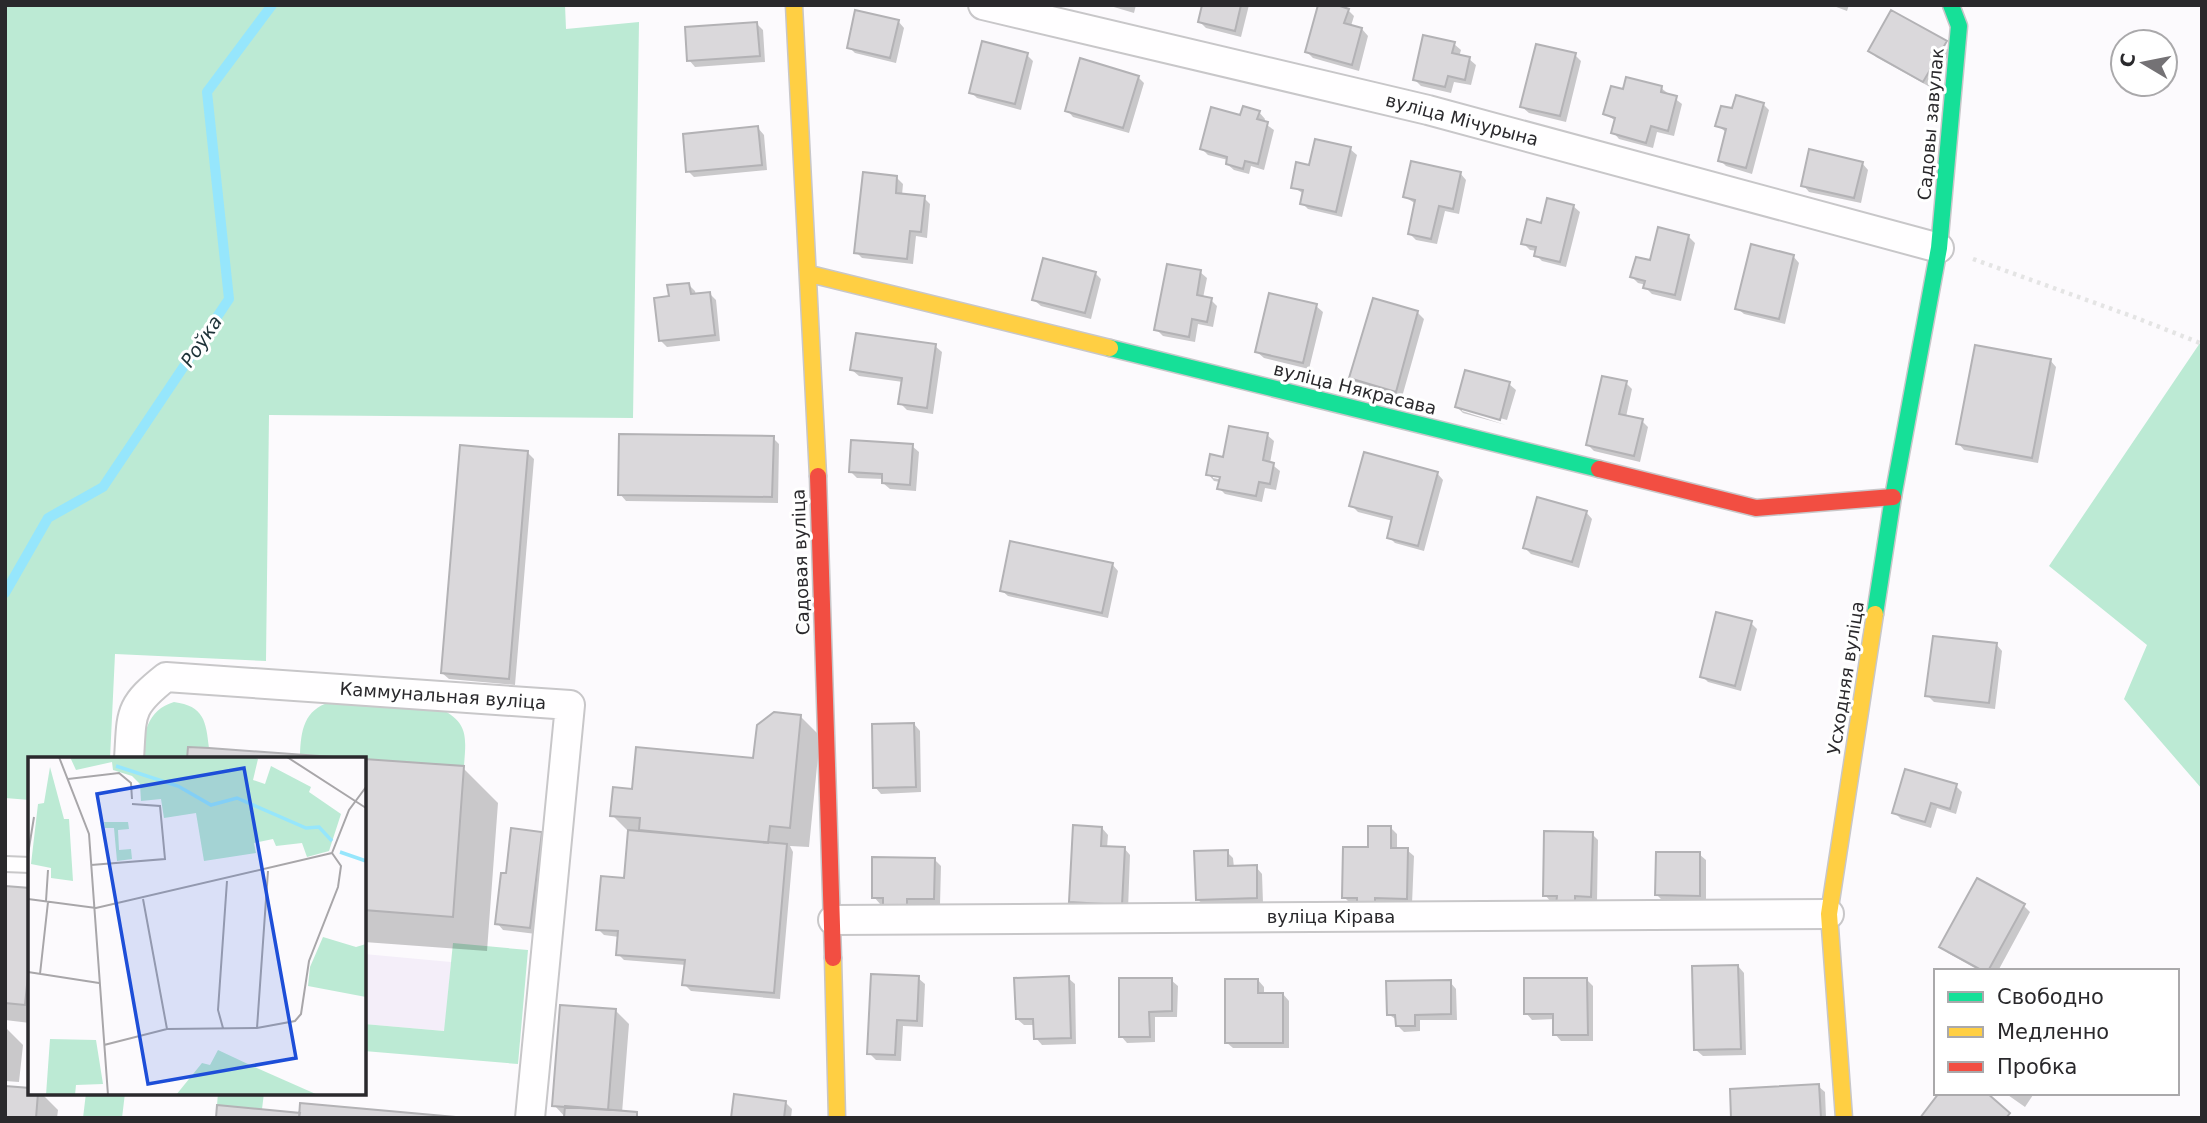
<svg xmlns="http://www.w3.org/2000/svg" width="2207" height="1123" font-family="'DejaVu Sans',sans-serif">
<rect width="100%" height="100%" fill="#fcfafd"/>
<path fill="#f4eef9" d="M364,954L451,962L445,1031L364,1024Z"/>
<path fill="#bcead4" d="M5,5H565L566,29L639,22L633,418L269,415L266,661L115,654L110,759H30V800L5,798Z
M2202,340V789L2124,699L2147,645L2049,566Z
M174,702C204,706 206,721 209,748L188,747L187,759H142C143,734 147,710 174,702Z
M330,702L441,709C469,723 466,738 464,766L300,755C301,730 304,710 330,702Z
M453,943L528,950L518,1064L364,1051V1024L444,1031Z
M86,1093H125L122,1118H83Z
M218,1093H264L262,1109L217,1105Z"/>
<path fill="#0003" fill-rule="evenodd" d="M1107,5H1136L1134,13Z
M1204,5H1249L1241,37L1206,28L1200,22Z
M1831,5H1849L1847,11Z
M1348,10L1354,16L1351,26L1362,29L1368,36L1359,71L1313,58L1307,52Z
M898,21L904,28L896,63L855,53L849,47Z
M757,24L763,30L765,62L695,67L689,60Z
M1454,44L1461,50L1459,57L1469,59L1476,65L1471,85L1454,82L1451,93L1421,86L1415,80Z
M1952,49L1930,87L1876,57L1870,50Z
M1027,55L1033,61L1021,110L977,98L971,92Z
M1575,55L1581,61L1566,122L1529,113L1522,107Z
M1138,77L1144,83L1129,133L1073,117L1067,110Z
M1661,88L1682,104L1674,136L1657,132L1653,148L1619,139L1613,132L1616,121L1605,114L1624,91Z
M1763,104L1769,110L1752,174L1726,166L1720,160L1727,133L1717,125L1733,111Z
M1259,112L1265,119L1264,123L1274,130L1264,170L1251,166L1249,174L1234,170L1227,164L1228,160L1208,155L1202,149L1242,117Z
M758,128L764,135L767,170L694,177L688,171Z
M1350,149L1357,155L1342,217L1308,209L1302,203L1304,194L1293,187L1310,167Z
M1862,163L1868,170L1861,203L1809,192L1803,185Z
M1460,173L1466,180L1459,214L1445,211L1437,244L1416,240L1409,233L1416,204L1405,197Z
M897,178L903,184L902,195L924,198L930,204L927,238L916,236L913,264L862,258L856,252Z
M1573,206L1580,212L1566,267L1542,261L1536,255L1537,251L1530,250L1523,243L1542,225Z
M1688,236L1695,243L1681,301L1652,294L1645,287L1646,285L1638,283L1632,277Z
M1793,256L1799,263L1785,324L1744,314L1737,308Z
M1200,272L1207,278L1203,298L1211,300L1217,306L1213,327L1198,324L1195,342L1163,336L1156,329Z
M1095,273L1101,279L1091,319L1041,306L1034,300Z
M689,285L695,291L696,295L710,294L716,300L720,341L667,347L661,341L671,298Z
M1374,300L1418,313L1424,319L1402,397L1358,384L1351,378Z
M1316,306L1323,312L1309,369L1264,358L1257,352Z
M935,346L942,352L933,414L907,410L900,403L903,382L859,376L852,370Z
M2050,360L2056,367L2038,463L1964,450L1958,443Z
M1626,383L1632,389L1626,417L1642,421L1648,427L1640,462L1594,451L1588,445Z
M1509,384L1516,390L1507,420L1462,407V411L1506,425L1463,413L1457,407Z
M1267,435L1274,441L1270,463L1280,471L1276,490L1265,488L1262,502L1225,494L1219,488L1220,482L1214,481L1208,474L1225,459ZM1213,474L1228,477V481L1213,478Z
M773,438L779,444L778,503L626,501L620,494Z
M912,446L919,452L916,491L890,489L883,483L884,479L857,478L850,471Z
M527,452L534,459L515,685L449,679L442,673Z
M1437,473L1443,480L1424,551L1395,543L1389,537L1393,521L1358,512L1351,505Z
M1586,512L1592,519L1579,568L1531,554L1525,548Z
M1112,564L1118,571L1108,618L1008,596L1001,590Z
M1751,623L1757,629L1741,691L1708,682L1702,676Z
M1996,644L2002,651L1995,709L1934,702L1927,695Z
M800,716L820,736L809,847L790,846L793,852L780,999L691,991L684,984L686,965L624,960L618,954L619,937L604,935L598,929L626,879L629,832L612,815L634,791L755,760Z
M914,724L920,731L921,792L881,794L875,787Z
M364,761L463,768L498,803L487,951L364,942Z
M1956,786L1962,792L1956,814L1937,808L1931,828L1901,819L1894,812Z
M1102,828L1108,835L1107,848H1124L1130,855L1128,910L1077,908L1071,902Z
M1391,828L1397,834V849L1407,850L1414,856L1412,904L1350,903L1344,897L1370,849Z
M541,834L548,840L536,934L503,930L497,923Z
M1592,834L1598,840L1597,902H1551L1545,895Z
M1227,852L1233,858L1234,868L1256,867L1262,874L1263,903L1204,905L1197,899Z
M1699,854L1706,860V901H1663L1657,895Z
M935,860L941,866L940,905L913,904V917L880,904L874,897Z
M5,887L30,890V1023L5,1020Z
M2023,905L2030,912L1998,971H1980L1948,953L1941,947Z
M1738,966L1744,973L1746,1055L1703,1056L1696,1050Z
M918,978L925,984L923,1027L903,1026L901,1061L876,1060L869,1053Z
M1068,978L1075,984L1076,1044L1042,1045L1036,1038L1035,1025H1024L1017,1019Z
M1171,980L1178,986L1177,1017H1155V1042L1127,1043L1121,1036Z
M1258,980L1264,987V994H1283L1289,1001V1048H1233L1226,1042Z
M1587,980L1593,986V1041H1561L1555,1034V1019L1532,1020L1526,1013Z
M1450,982L1456,989L1457,1020H1420V1031L1404,1032L1397,1025V1020L1388,1014Z
M616,1011L629,1024L622,1113L636,1114L640,1118H566L554,1105Z
M5,1027L23,1045L19,1082L5,1081Z
M1818,1086L1825,1092L1826,1118H1733Z
M30,1093H41L58,1110L57,1118H5Z
M2005,1093H2031L2033,1095L2025,1107Z
M786,1103L792,1109L791,1118H733Z"/>
<g fill="none" stroke-linecap="round" stroke-linejoin="round">
<path stroke="#96e6fc" stroke-width="10" d="M5,593L48,518L103,487L229,299L207,92L272,5"/>
</g>
<path fill="#dad8db" stroke="#b3b2b5" stroke-width="2" d="M1202,5H1241L1235,31L1198,22Z
M1318,5H1337L1349,9L1344,23L1362,28L1352,65L1305,52Z
M855,10L899,20L890,58L847,48Z
M1891,10L1947,41L1923,82L1868,51Z
M757,22L760,56L687,61L685,27Z
M1423,35L1455,42L1452,53L1470,57L1465,80L1448,76L1445,87L1413,80Z
M982,41L1028,53L1015,104L969,93Z
M1536,44L1576,53L1560,116L1520,107Z
M1080,58L1139,76L1123,128L1065,111Z
M1626,77L1662,86L1661,92L1677,96L1668,131L1651,126L1646,143L1611,133L1615,118L1603,114L1611,86L1623,89Z
M1736,95L1764,103L1746,168L1718,161L1726,129L1715,126L1721,106L1732,108Z
M1243,106L1260,111L1257,119L1268,122L1258,164L1245,161L1243,169L1226,164L1227,157L1200,149L1211,107L1240,115Z
M758,126L762,165L686,172L683,134Z
M1315,139L1351,147L1336,212L1300,204L1303,190L1291,188L1296,162L1309,165Z
M1809,149L1863,162L1854,198L1801,186Z
M1411,161L1461,172L1453,209L1439,206L1431,239L1408,234L1415,200L1403,197Z
M863,172L897,176L896,193L925,196L921,232L910,231L907,259L854,253Z
M1547,198L1574,205L1560,262L1534,256L1536,247L1521,244L1527,219L1541,223Z
M1658,227L1689,235L1675,295L1643,288L1645,281L1630,277L1636,257L1650,260Z
M1751,244L1794,255L1779,319L1735,309Z
M1043,258L1096,272L1085,313L1032,300Z
M1167,264L1201,270L1197,295L1212,298L1207,322L1192,319L1189,337L1154,330Z
M689,283L691,294L710,292L715,335L659,341L654,298L669,296L667,285Z
M1269,293L1317,304L1303,363L1255,352Z
M1373,298L1418,311L1396,392L1349,378Z
M856,333L936,344L927,408L898,404L902,378L850,370Z
M1975,345L2051,359L2032,458L1956,444Z
M1465,370L1510,382L1500,420L1455,407Z
M1602,376L1627,381L1619,414L1643,419L1634,456L1586,445Z
M1229,426L1268,433L1263,460L1274,463L1270,484L1259,482L1256,496L1217,489L1220,477L1206,475L1210,454L1223,457Z
M619,434L774,436L772,497L618,495Z
M851,440L913,444L910,485L882,483V474L849,472Z
M460,445L528,451L509,679L441,673Z
M1364,452L1438,472L1418,546L1387,538L1392,517L1349,506Z
M1537,497L1587,511L1572,562L1523,548Z
M1010,541L1113,563L1102,613L1000,591Z
M1716,612L1752,621L1735,686L1700,677Z
M1933,636L1997,643L1989,703L1925,696Z
M774,712L801,715L790,828L770,826L768,843L639,830L640,818L610,816L613,787L632,789L636,747L753,758L757,725Z
M914,723L916,787L873,788L872,724Z
M188,747L209,748L361,759H187Z
M364,759L464,766L453,917L364,910Z
M1905,769L1957,784L1950,809L1931,803L1925,822L1892,813Z
M1073,825L1102,827L1101,846L1125,847L1122,905L1069,902Z
M1368,826H1391V848H1408L1407,899L1375,898V908H1357V898H1342L1343,847H1368Z
M511,828L542,832L530,928L495,924L501,873H506Z
M628,830L787,844L774,993L682,985L685,960L616,955L618,931L596,930L601,876L624,878Z
M1544,831L1593,832L1591,897L1575,896V905H1556L1557,896H1543Z
M1228,850V866L1257,865V898L1196,900L1194,851Z
M1656,852H1700V896L1655,895Z
M872,857L935,858L934,899H907V911H883V898H872Z
M1977,878L2025,904L1988,971H1983L1939,947Z
M5,886L30,888V955L25,1005L5,1003Z
M1738,965L1741,1049L1694,1050L1692,966Z
M871,974L919,976L917,1021L897,1020L895,1055L867,1054Z
M1069,976L1071,1038L1034,1039L1033,1019H1016L1014,978Z
M1119,978H1172V1011L1149,1012L1150,1037H1119Z
M1524,978H1587L1588,1035H1553V1014H1524Z
M1225,979H1258V993H1283V1043H1225Z
M1451,980V1014L1415,1015V1026H1396L1395,1015H1387L1386,981Z
M560,1005L616,1009L608,1110L552,1106Z
M1819,1084L1821,1118H1731L1730,1089Z
M5,1086L30,1088V1093H38L36,1118H5Z
M1939,1093H1987L2010,1113L2006,1118H1920Z
M734,1094L786,1101L784,1118H731Z
M300,1103L467,1118H299Z
M217,1105L300,1113L299,1118H216Z
M565,1106L637,1112V1118H564Z"/>
<g fill="none" stroke-linecap="round" stroke-linejoin="round">
<defs>
<path id="lane" d="M5,864L30,865"/>
<path id="street" d="M983,5L1428,110L1939,248
M129,759C132,713 128,707 166,677L570,705L530,1118
M833,920L1829,914"/>
<path id="fast" d="M1110,348L1599,469
M1875,614L1893,497L1939,248L1959,26L1951,5"/>
<path id="slow" d="M794,5L818,476
M810,274L1110,348
M833,958L837,1118
M1844,1118L1829,914L1875,614"/>
<path id="jam" d="M1599,469L1756,508L1893,497
M818,476L833,958"/>
</defs>
<use href="#lane" stroke="#c8c7c9" stroke-width="18"/>
<use href="#street" stroke="#c8c7c9" stroke-width="32"/>
<use href="#fast" stroke="#c8c7c9" stroke-width="19"/>
<use href="#slow" stroke="#c8c7c9" stroke-width="19"/>
<use href="#jam" stroke="#c8c7c9" stroke-width="19"/>
<path stroke="#e4e4e4" stroke-width="4.5" stroke-dasharray="3.5 5" stroke-linecap="butt" d="M1973,259L2134,317L2200,343"/>
<use href="#lane" stroke="#fffeff" stroke-width="14"/>
<use href="#street" stroke="#fffeff" stroke-width="28"/>
<use href="#fast" stroke="#16e098" stroke-width="16"/>
<use href="#slow" stroke="#ffcf43" stroke-width="16"/>
<use href="#jam" stroke="#f24e42" stroke-width="16"/>
</g>
<g text-anchor="middle" stroke-width="6" stroke-linejoin="round" paint-order="stroke">
<g font-size="18" fill="#2a292c" stroke="#fff">
<text transform="translate(1462 120) rotate(15)" y="6">вуліца Мічурына</text>
<text transform="translate(1931 124) rotate(-85)" y="6">Садовы завулак</text>
<text transform="translate(1355 389) rotate(14)" y="6">вуліца Някрасава</text>
<text transform="translate(801 562) rotate(-92)" y="6">Садовая вуліца</text>
<text transform="translate(1846 678) rotate(-81)" y="6">Усходняя вуліца</text>
<text transform="translate(443 696) rotate(4)" y="6">Каммунальная вуліца</text>
<text x="1331" y="923">вуліца Кірава</text>
</g>
<g font-size="19" font-style="italic" fill="#1c3137" stroke="#fff">
<text transform="translate(201 341) rotate(-56)" y="7">Роўка</text>
</g>
</g>
<g transform="translate(28 757)">
<rect width="338" height="338" fill="#fcfafd"/>
<path d="M42,0H226L230,2L225,23L237,27L243,9L283,30L281,35L313,57L301,94L279,100L274,86L248,89L245,82L226,86L228,96L176,104L168,56L136,61L133,42L113,44L112,27L104,19L85,13L84,5L48,13ZM22,10L36,62H41L45,124L23,121V111L3,107L10,47L16,46ZM76,65H100L101,72L90,73L91,93L103,92L104,102L89,104L86,71H77ZM295,180L328,190L338,187V240L280,229L282,210ZM22,282L68,283L75,327L48,328L47,338H18ZM190,293L222,308L290,338H148L174,306L182,308Z" fill="#bcead4"/>
<path fill="none" stroke="#96e6fc" stroke-width="3.5" d="M88,9L150,29L183,48L209,41L278,71L291,70L304,84M312,95L338,104"/>
<path fill="none" stroke="#a8a6a9" stroke-width="2" d="M31,0L61,77L80,338M259,0L338,51M40,22L91,16L103,26L104,42M304,96L321,53L338,30M0,97L6,60M63,108L137,102L132,49L104,47M0,142L68,151L304,96M115,142L139,272M18,144L20,113M0,215L71,226M12,217L20,145M195,271L190,253L199,124M229,271L240,114M76,288L139,272L229,271L267,264L273,257L281,204L310,130L313,109L304,96"/>
<path fill="#1d4ed8" fill-opacity="0.15" stroke="#1d4ed8" stroke-width="3.5" d="M216,11L268,301L120,327L69,37Z"/>
<rect width="338" height="338" fill="none" stroke="#2a292c" stroke-width="3.5"/>
</g>
<rect width="2207" height="1123" fill="none" stroke="#2a292c" stroke-width="14"/>
<rect x="1934" y="969" width="245" height="126" fill="#ffffff" stroke="#aaa9ab" stroke-width="2"/>
<rect x="1948" y="992" width="35" height="10" fill="#16e098" stroke="#aaa9ab" stroke-width="2"/>
<text x="1997" y="1004" font-size="21" fill="#2a292c">Свободно</text>
<rect x="1948" y="1027" width="35" height="10" fill="#ffcf43" stroke="#aaa9ab" stroke-width="2"/>
<text x="1997" y="1039" font-size="21" fill="#2a292c">Медленно</text>
<rect x="1948" y="1062" width="35" height="10" fill="#f24e42" stroke="#aaa9ab" stroke-width="2"/>
<text x="1997" y="1074" font-size="21" fill="#2a292c">Пробка</text>
<g transform="translate(2144 63) rotate(280)"><circle r="33" fill="#ffffff" stroke="#aaa9ab" stroke-width="2"/>
<path d="M0-5L12 26L0 18L-12 26Z" fill="#747275"/>
<text y="-10" font-size="19" font-weight="bold" text-anchor="middle" fill="#2a292c">С</text>
</g>
</svg>
